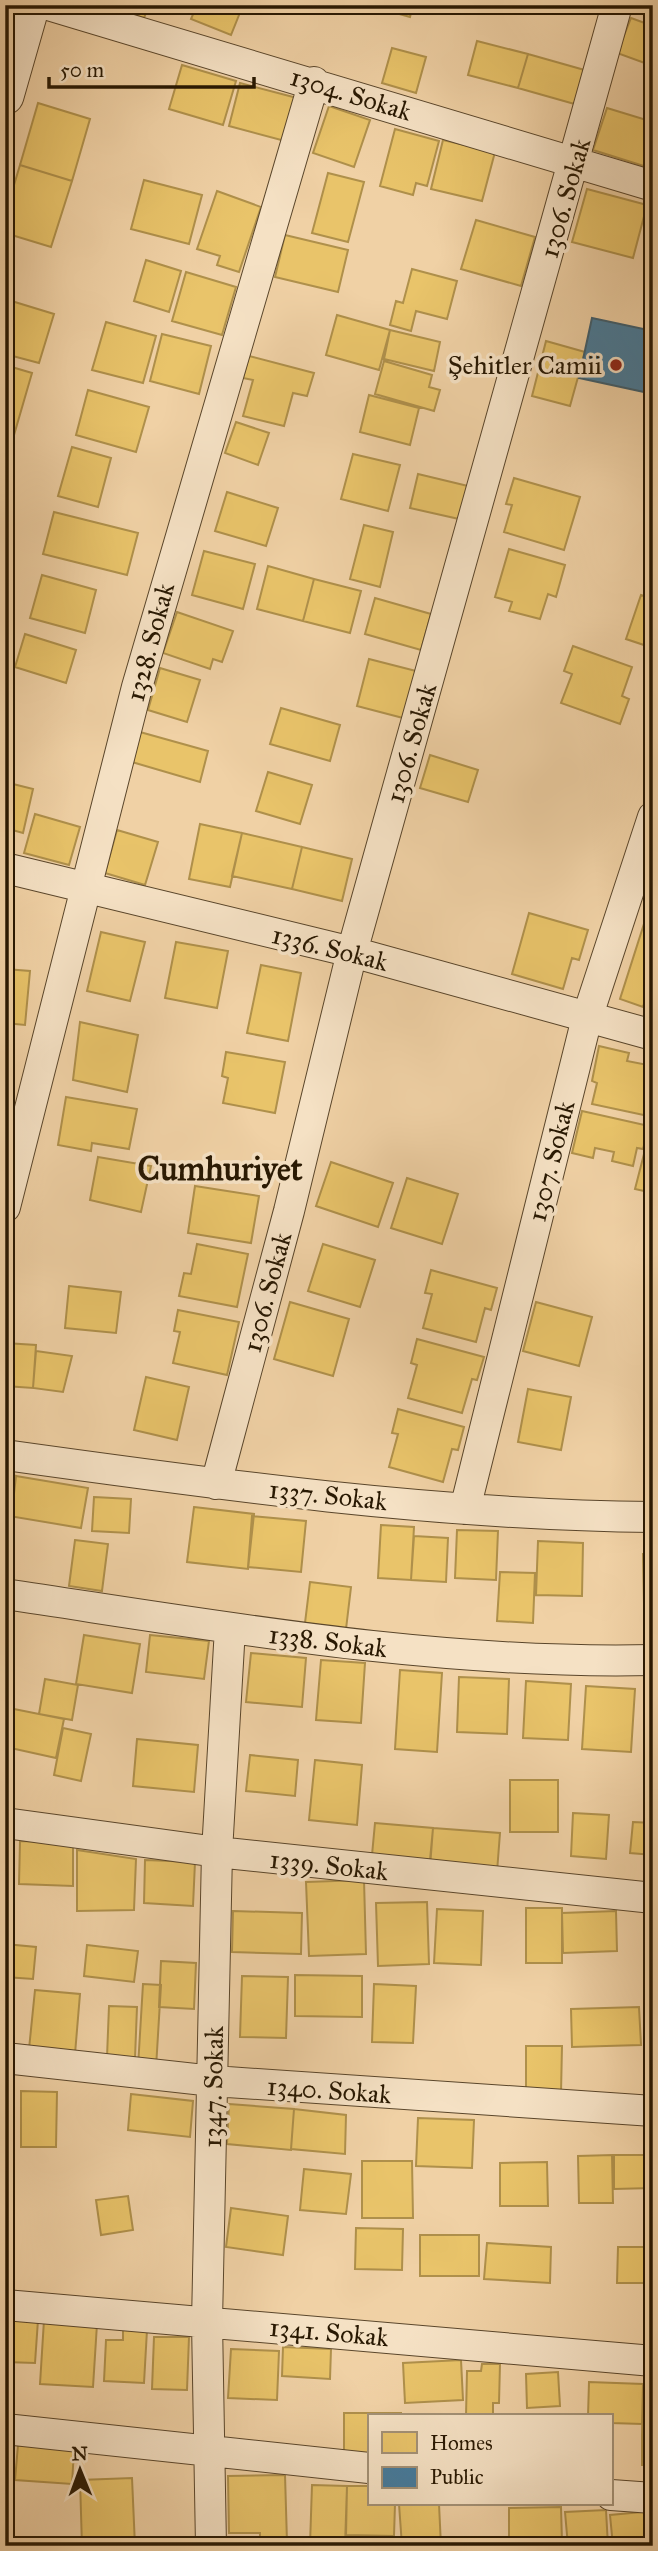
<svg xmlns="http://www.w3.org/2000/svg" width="658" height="2551" font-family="'IM FELL Great Primer',serif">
<rect width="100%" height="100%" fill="#f0d1a5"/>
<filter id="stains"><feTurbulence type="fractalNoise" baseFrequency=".00286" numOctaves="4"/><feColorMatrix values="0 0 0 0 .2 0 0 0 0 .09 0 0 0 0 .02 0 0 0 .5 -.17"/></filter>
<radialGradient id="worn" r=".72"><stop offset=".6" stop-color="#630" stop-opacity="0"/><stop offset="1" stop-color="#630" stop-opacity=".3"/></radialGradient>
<path fill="#e9c46a" stroke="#af904b" stroke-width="2" d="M103,5H149L144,18Z
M197,5H243L231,35L191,19Z
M367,5H413L410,17Z
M631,18L653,26V66L617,53Z
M477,41L528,54L518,88L468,75Z
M392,48L426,57L416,93L382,83Z
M528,54L588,71L578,105L518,88Z
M182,65L236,81L223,125L169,109Z
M240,83L297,98L285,141L229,126Z
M38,103L90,119L72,181L20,165Z
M329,106L370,120L354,167L313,153Z
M607,108L653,122V150L647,167L593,150Z
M395,129L439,141L427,186L416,183L413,195L380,186Z
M443,140L495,152L482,201L431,189Z
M20,165L72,181L51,247L5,233V215Z
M328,173L364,182L348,242L312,233Z
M144,180L202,195L189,244L131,229Z
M587,189L647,205L633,258L572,242Z
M217,191L261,207L239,272L217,265L220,256L197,249Z
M476,220L535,237L521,286L461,269Z
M285,235L348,250L338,292L275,277Z
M146,260L181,271L169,312L134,301Z
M412,269L457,281L447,319L416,311L411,331L390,325L396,301L403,303Z
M186,272L236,287L222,335L172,321Z
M5,299L54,314L39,363L5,354Z
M337,315L390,330L379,370L326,355Z
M106,322L156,336L143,383L92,370Z
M390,330L440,342L434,371L384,359Z
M162,334L211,346L199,394L150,381Z
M546,341L585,352L570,406L532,396Z
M249,356L314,373L307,396L293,393L284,426L243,416L253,380L243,378Z
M384,361L432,375L429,387L440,390L434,411L375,394Z
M5,365L32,373L14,435L5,433Z
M88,390L149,407L136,452L76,435Z
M369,395L419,408L410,445L360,432Z
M236,422L269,433L258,465L225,453Z
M5,433L14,435L5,464Z
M72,447L111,458L98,507L58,496Z
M353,454L400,465L388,511L341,499Z
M418,474L468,486L459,519L410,508Z
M514,478L580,497L564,550L504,532L512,505L506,504Z
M227,492L278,508L266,546L215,531Z
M54,512L138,533L127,575L43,554Z
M364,525L393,532L380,587L350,579Z
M509,549L565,565L556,597L548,594L540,619L509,611L512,602L495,597Z
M204,551L255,564L243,609L192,595Z
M268,566L314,579L303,621L257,609Z
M42,575L96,590L85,633L30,618Z
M314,579L361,591L350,633L303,621Z
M641,595L653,599V648L626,639Z
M375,598L431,614L421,650L365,634Z
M177,612L233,631L222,662L213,659L210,669L163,653Z
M25,634L76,650L66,683L15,667Z
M573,646L632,667L622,696L629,699L620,724L561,703L572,674L564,671Z
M369,659L416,671L403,718L357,706Z
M160,668L200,680L187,722L148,710Z
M281,708L340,725L330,761L270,744Z
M140,732L208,751L200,782L132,762Z
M430,755L478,770L468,802L420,788Z
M268,772L312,785L300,824L256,811Z
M5,782L33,789L23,833L5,828Z
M35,814L80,827L69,865L24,853Z
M200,824L242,833L230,887L189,879Z
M117,830L158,842L145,885L105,873Z
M242,833L302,847L292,889L232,876Z
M302,847L352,859L342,901L292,889Z
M650,905L653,906V975L643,1007L620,999Z
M529,913L588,930L579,960L572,958L563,989L512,974Z
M101,932L145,942L130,1001L87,991Z
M176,942L228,951L217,1008L165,998Z
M261,965L301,973L288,1041L247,1033Z
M5,969L30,971L25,1025L5,1023Z
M80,1022L138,1035L127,1092L73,1080Z
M599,1046L629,1053L627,1061L653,1066V1117L592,1104L597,1083L592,1081Z
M226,1052L285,1062L275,1113L223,1103L228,1078L222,1076Z
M66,1097L137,1109L129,1149L92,1143L91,1151L58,1145Z
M582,1111L649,1126L643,1149L637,1148L633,1166L612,1161L614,1152L595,1148L593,1158L572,1153Z
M644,1154L653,1156V1193L635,1189Z
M98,1157L151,1166L141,1212L90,1200Z
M331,1162L393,1183L378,1227L316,1206Z
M407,1178L458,1194L442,1244L391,1228Z
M195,1186L259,1196L251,1243L188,1233Z
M197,1244L248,1254L237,1307L179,1296L184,1273L191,1274Z
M323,1244L375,1260L360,1307L308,1291Z
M431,1270L497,1288L491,1310L485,1308L476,1342L423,1328L432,1294L425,1293Z
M69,1286L121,1292L116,1333L65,1328Z
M290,1302L349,1319L333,1376L274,1359Z
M536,1302L592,1317L579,1366L523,1351Z
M178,1310L239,1322L227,1375L173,1363L180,1332L174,1331Z
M417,1339L484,1357L477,1380L472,1379L462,1413L408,1398L417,1365L411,1363Z
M5,1343L36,1345L33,1388L5,1386Z
M36,1351L72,1356L63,1392L33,1388Z
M146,1377L189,1387L177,1440L134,1430Z
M528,1389L571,1397L561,1450L518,1442Z
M398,1409L464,1427L458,1450L452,1449L443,1482L389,1467L398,1434L392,1433Z
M5,1475L16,1476L11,1520H5Z
M16,1476L88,1488L81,1528L9,1516Z
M94,1497L131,1499L129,1533L92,1531Z
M194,1507L254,1514L248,1569L187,1562Z
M252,1516L306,1521L301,1572L248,1567Z
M381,1525L414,1527L411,1580L378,1578Z
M457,1530L498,1531L496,1580L455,1578Z
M414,1536L448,1538L446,1582L411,1580Z
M75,1540L108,1544L102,1591L69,1586Z
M538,1541L583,1543L582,1596L536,1595Z
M643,1554H653V1603H644Z
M500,1572L535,1573L533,1623L497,1621Z
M310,1582L351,1587L346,1629L305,1623Z
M84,1635L140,1644L132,1693L76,1684Z
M150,1635L209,1641L204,1679L146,1672Z
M251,1653L306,1658L302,1707L246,1702Z
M321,1660L365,1663L361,1723L316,1720Z
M400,1670L442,1673L437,1752L395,1749Z
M459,1677L509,1679L507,1734L457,1732Z
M45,1679L78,1685L72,1720L39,1714Z
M526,1681L571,1684L568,1740L523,1738Z
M586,1686L635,1689L631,1752L582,1749Z
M14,1709L64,1719L56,1758L6,1747Z
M63,1728L91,1734L81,1781L54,1775Z
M137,1739L198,1745L194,1792L133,1786Z
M250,1755L298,1760L295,1796L246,1791Z
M315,1760L362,1765L357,1825L309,1820Z
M510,1780H558V1832H510Z
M573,1813L609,1815L606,1859L571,1856Z
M633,1822L653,1823V1855L630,1853Z
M375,1823L433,1828L430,1860L372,1855Z
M433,1828L500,1833L497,1872L430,1867Z
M5,1839L14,1840L10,1900H5Z
M20,1841L73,1842V1886L19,1884Z
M77,1850L136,1859L134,1910L77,1911Z
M145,1860L195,1862L193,1906L144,1903Z
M364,1880L366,1954L309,1956L306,1882Z
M427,1902L429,1964L378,1966L376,1903Z
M526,1908H562V1963H526Z
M437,1909L483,1911L481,1965L434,1963Z
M233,1911L302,1913L301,1954L232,1952Z
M616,1911L617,1951L563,1953L562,1913Z
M5,1944L36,1947L33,1979L5,1977Z
M87,1945L138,1951L134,1982L84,1976Z
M161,1961L196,1963L194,2009L159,2007Z
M295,1975L362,1976V2017L295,2016Z
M242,1976L288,1977L286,2038L240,2037Z
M143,1984L161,1985L156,2068L138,2067Z
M374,1984L416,1986L413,2043L372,2042Z
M35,1990L80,1994L75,2054L29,2049Z
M109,2006L137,2007L135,2058L107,2057Z
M639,2007L641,2045L572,2047L571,2009Z
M526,2046H562L561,2093H526Z
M21,2091L57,2092L56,2147H21Z
M131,2094L193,2101L190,2137L128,2130Z
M229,2104L294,2109L291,2150L227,2144Z
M294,2109L346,2115L345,2154L291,2149Z
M418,2118L474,2120L472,2168L416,2166Z
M612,2155L613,2203H579L578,2156Z
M614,2155H653V2188L614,2189Z
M362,2161H412L413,2218H362Z
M547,2162L548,2206H500V2163Z
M304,2169L351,2174L346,2214L300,2210Z
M128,2196L133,2230L101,2235L96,2200Z
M231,2208L288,2216L283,2255L226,2247Z
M356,2228L403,2229L402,2270L355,2269Z
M420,2235H479V2276H420Z
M487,2243L551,2247L550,2283L484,2279Z
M618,2247H653V2283H617Z
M5,2318L38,2320L35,2363L5,2362Z
M44,2320L97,2324L93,2387L40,2384Z
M123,2329L147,2330L144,2383L104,2381L106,2340H123Z
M154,2337H189L187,2390L152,2389Z
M283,2347L331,2349L330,2379L282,2376Z
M231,2349L279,2351L277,2400L228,2398Z
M461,2360L463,2400L405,2403L403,2363Z
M482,2364H500L499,2403H493V2416H466L467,2371H481Z
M558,2372L560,2406L527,2408L526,2374Z
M589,2382L643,2384L642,2424L611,2423V2416H588Z
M643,2384H653V2436H642Z
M344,2413H401V2416H369V2458H344Z
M642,2436H653V2465H642Z
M18,2445L74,2450L72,2484L15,2480Z
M285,2475L287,2542L260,2543V2533H229L228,2476Z
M132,2478L135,2546H82L80,2480Z
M312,2485L347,2486L345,2546L310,2545Z
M347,2486H369V2504H395L394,2536L346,2535Z
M399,2504H439L441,2546H402Z
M561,2507L562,2542L509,2543V2508Z
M606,2510L608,2546H568L565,2512Z
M653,2511V2546H613L610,2515Z"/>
<path fill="#457b9d" stroke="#3c5d6e" stroke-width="2" d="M592,318L653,331V349L644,392L579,378Z"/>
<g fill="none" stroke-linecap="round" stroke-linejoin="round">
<defs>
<path id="minor" d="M48,5L653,186
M5,868L352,952L653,1035
M5,1207L137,687L314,82
M5,1455C220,1485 436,1515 653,1517
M216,1484L289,1211L352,952L617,5
M465,1509L587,1018L653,817
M5,1594C220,1626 435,1665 653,1660
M5,1823L217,1852L653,1898
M5,2058L213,2081L653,2111
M5,2305L653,2361
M5,2429L369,2468
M611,2495L653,2498
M211,2546L207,2322L217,1852L230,1628"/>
<path id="tertiary" d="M5,96L31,5"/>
</defs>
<use href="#minor" stroke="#5a462b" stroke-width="32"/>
<use href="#tertiary" stroke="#5a462b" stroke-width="39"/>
<use href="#minor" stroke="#f5e1c4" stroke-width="30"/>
<use href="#tertiary" stroke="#f5e1c4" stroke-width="37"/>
</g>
<circle fill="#8f2418" stroke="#f5e1c4" stroke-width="2.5" cx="616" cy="365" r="7"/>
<g text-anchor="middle" stroke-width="7" stroke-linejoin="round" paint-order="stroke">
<g font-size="26" fill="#281802" stroke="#f5e1c4">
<text transform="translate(351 94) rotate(17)" y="9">1304. Sokak</text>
<text transform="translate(565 198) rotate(-74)" y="9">1306. Sokak</text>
<text transform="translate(150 642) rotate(-75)" y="9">1328. Sokak</text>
<text transform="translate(411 743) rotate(-74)" y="9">1306. Sokak</text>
<text transform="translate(330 948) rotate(14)" y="9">1336. Sokak</text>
<text transform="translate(551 1161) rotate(-76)" y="9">1307. Sokak</text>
<text transform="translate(267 1292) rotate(-75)" y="9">1306. Sokak</text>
<text transform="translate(328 1495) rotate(6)" y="9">1337. Sokak</text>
<text transform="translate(328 1641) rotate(7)" y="9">1338. Sokak</text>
<text transform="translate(329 1865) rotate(6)" y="9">1339. Sokak</text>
<text transform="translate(213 2087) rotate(-89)" y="9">1347. Sokak</text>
<text transform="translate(329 2090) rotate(4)" y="9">1340. Sokak</text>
<text transform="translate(329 2332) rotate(5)" y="9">1341. Sokak</text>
</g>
<g font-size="26" fill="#281802" stroke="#f5e1c4" text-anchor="end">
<text x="602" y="374">Şehitler Camii</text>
</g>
<g font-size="33" font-weight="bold" fill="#281802" stroke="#f5e1c4">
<text x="220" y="1180">Cumhuriyet</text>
</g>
</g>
<rect width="658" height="2551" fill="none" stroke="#f0d1a5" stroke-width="28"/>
<rect x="7" y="7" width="644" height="2537" fill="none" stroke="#281802" stroke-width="3.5"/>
<rect x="14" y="14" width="630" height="2523" fill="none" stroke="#281802" stroke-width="2"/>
<rect x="368" y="2414" width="245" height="91" fill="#f5e1c4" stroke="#a39176" stroke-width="2"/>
<rect x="382" y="2432" width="35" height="21" fill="#e9c46a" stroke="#a39176" stroke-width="2"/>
<text x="430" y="2450" font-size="21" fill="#281802">Homes</text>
<rect x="382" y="2467" width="35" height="21" fill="#457b9d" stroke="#a39176" stroke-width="2"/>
<text x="430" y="2484" font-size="21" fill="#281802">Public</text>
<g transform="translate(80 2470) rotate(359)" stroke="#f5e1c4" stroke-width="5" paint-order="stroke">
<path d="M0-5L12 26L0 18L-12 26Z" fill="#281802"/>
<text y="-10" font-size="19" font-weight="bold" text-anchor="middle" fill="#281802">N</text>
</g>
<path d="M49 77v10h205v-10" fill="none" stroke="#281802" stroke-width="3.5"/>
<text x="60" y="77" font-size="21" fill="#281802" stroke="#f5e1c4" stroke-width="5" paint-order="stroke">50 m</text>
<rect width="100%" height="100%" filter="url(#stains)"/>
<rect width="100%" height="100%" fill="url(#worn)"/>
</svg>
